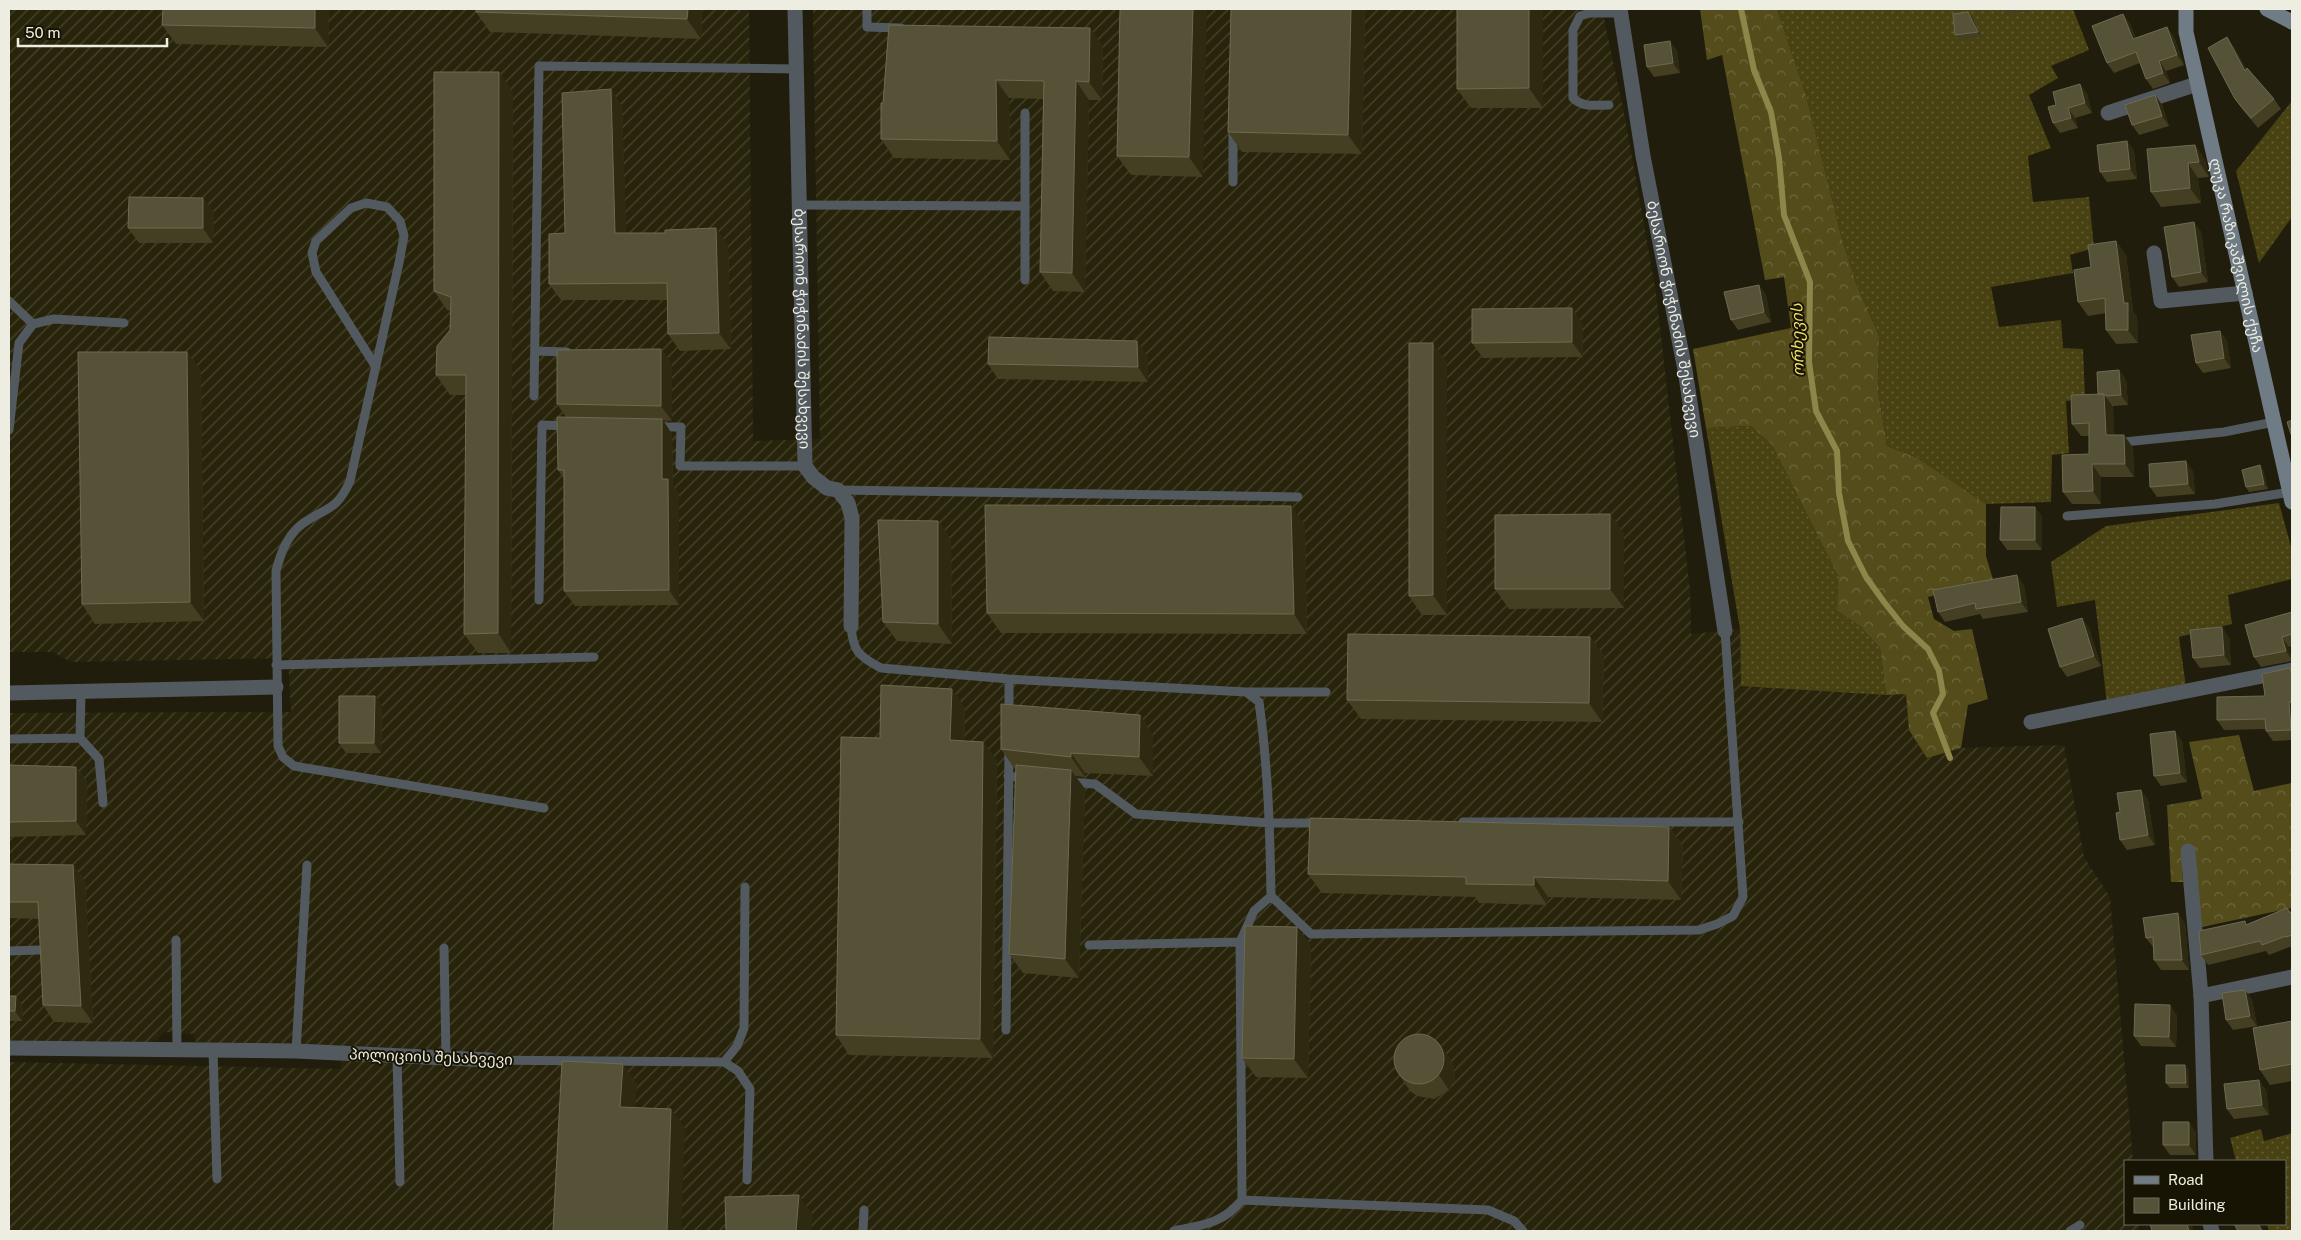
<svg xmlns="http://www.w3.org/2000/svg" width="2301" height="1240" font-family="'Public Sans','Noto Sans Georgian',sans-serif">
<defs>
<pattern id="industrial-furrows" width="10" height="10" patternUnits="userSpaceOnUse" patternTransform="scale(1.25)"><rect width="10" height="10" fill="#28240b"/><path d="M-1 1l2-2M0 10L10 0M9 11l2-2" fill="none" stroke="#48442e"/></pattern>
<pattern id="grass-dots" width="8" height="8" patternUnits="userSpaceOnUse" patternTransform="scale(1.25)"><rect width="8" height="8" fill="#484112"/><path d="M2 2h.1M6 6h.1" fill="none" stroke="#635d34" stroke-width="1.8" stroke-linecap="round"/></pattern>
<pattern id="forest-crowns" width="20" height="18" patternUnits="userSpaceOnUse" patternTransform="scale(1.25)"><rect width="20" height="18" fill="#544d1b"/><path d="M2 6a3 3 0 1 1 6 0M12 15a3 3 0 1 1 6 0" fill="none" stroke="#6d673c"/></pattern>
</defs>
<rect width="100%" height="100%" fill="#201d0c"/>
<path fill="url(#industrial-furrows)" d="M9,9H749L753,441L820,439L813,9H1602L1626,123L1656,293L1690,590L1691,634L1740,629L1741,685L1906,693L1909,730L1927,758L1961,748L2064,745L2084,857L2110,897L2133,1161H2125V1224H2139V1231H9V1062L341,1069V1049L203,1046L196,1042L193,1034L164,1032L157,1040L143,1043L9,1041V713L291,712L288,658L72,662L52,652H9Z"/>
<path fill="url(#grass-dots)" d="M1777,9H2073L2089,50L2051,66L2058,78L2029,95L2051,148L2028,156L2033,202L2089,197L2094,248L2070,255L2073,273L1991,287L1999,327L2061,320L2063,348L2083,349L2085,398L2066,401L2069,453L2052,455L2051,502L1986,504L1918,458L1887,446L1878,390L1879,336L1856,283L1842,239L1806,95Z
M2292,101V217L2259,263L2236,171Z
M1751,426L1772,445L1838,576L1837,611L1860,626L1880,648L1886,695L1741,686L1740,629L1706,428Z
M2279,503L2292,550V579L2228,595L2232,624L2179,637L2186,687L2107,704L2095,600L2057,607L2051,562L2106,526Z
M2261,1129L2264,1141L2292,1133V1231H2269L2267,1224H2285V1161H2236L2230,1138Z"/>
<path fill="url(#forest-crowns)" d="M1700,9H1777L1806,95L1842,239L1856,283L1879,336L1878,390L1887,446L1918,458L1986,504V556L1994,583L1928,597L1934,619L1954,631L1972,629L1988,699L1968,705L1961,748L1927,758L1909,730L1906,694L1886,695L1880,648L1860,626L1837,611L1838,576L1772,445L1751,426L1706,428L1693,349L1791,328L1784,277L1765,280L1722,55L1707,60Z
M2239,735L2254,791L2292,783V908L2197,928L2182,865L2183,882H2171L2167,805L2202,799L2189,742Z"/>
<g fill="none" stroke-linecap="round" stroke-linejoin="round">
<path stroke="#8d8549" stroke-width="6" d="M1741,9L1754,70L1771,112L1779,158L1784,215L1810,282L1809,362L1816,411L1837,451L1839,493L1848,541L1866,577L1884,602L1903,626L1928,649L1939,671L1943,694L1933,713L1950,758"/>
<path stroke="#52595f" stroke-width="9" d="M867,9V27L901,28
M1609,105C1596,105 1583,108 1573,98V30L1580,16L1590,13H1620
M1025,113V280
M1233,182V129
M800,205L1025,206
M9,301L33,324
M535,351L567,352
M376,367L316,272L312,253L316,241L351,208L366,203L387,207L400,221L404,236L399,263L350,481C336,512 326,507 302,524C287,536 281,552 276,571L278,746L283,757L294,766L544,808
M534,396L539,66L797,69
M657,427H681L680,466H805
M9,430L19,343L33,324L54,319L124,323
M2124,442L2224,432L2274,422
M838,490L1298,497
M2067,516L2215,504L2290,492
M539,600L542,425L569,426
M851,626C853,651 858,656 881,668L1009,679L1246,692L1259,702C1268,767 1270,831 1271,896L1311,934L1699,930L1717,924L1733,916L1743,897L1725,631
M276,665L594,657
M81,692L80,738L99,759L103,803
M1246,692H1326
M1009,715V679
M9,739L80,738
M1008,776L1025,778
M1068,782L1095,784L1136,814L1270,823H1320
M1463,822H1739
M1271,896L1254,911L1240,942L1242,1200L1488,1210L1514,1221L1523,1231
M176,940L177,1050
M1089,945L1240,942
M444,948L446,1058
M9,951L39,950
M1006,1030L1009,748
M213,1050L217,1179
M296,1051L307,865
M397,1056L400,1182
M490,1060L724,1062L738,1071L750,1089L747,1180
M724,1062L737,1046L744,1028L745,887
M863,1231L864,1210
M1174,1231C1203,1225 1222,1224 1242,1200
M2070,1231L2080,1225"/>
<g stroke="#52595f" stroke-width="15">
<path id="s1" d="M795,9L805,466L813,477L827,488L838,490L848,503L852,518L851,626"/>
<path id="s2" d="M1620,9L1643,156L1685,370L1725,631"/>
<path d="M2108,113L2197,84"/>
<path d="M2154,253L2161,301L2245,293"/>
<path d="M9,693L276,687"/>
<path d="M2031,722L2292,670"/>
<path d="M2188,851L2201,996L2206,1161"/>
<path d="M2201,996L2292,977"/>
<path d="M9,1048L296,1051L490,1060"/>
<path d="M2210,1224L2212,1231"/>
</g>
<g stroke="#707c85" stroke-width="15">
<path id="s3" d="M2186,9V32L2292,502"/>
<path d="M2267,9L2292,22"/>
</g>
</g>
<path fill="#443f23" d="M163,9H329L328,47L176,44L162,25Z
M476,9H702L701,39L490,32L476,12Z
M1120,9L1203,177L1131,175L1117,156Z
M1365,9L1362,154L1242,152L1228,132Z
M1457,9H1543V108H1471L1457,89Z
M2004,9H2034V10L2007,14Z
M2123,14L2130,24L2136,38L2167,27L2174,37L2184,65L2166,71L2170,83L2153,89L2146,79L2140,63L2114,73L2107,63Z
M1972,17L1981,37L1959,40L1955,35Z
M1090,28L1103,47L1102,100H1089L1085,292L1053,291L1040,272L1043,99L1009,98L1010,160L894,158L881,139L883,103Z
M1670,41L1677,51L1680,73L1654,77L1647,67Z
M2234,47L2246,69L2274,99L2281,109L2258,128L2242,109L2235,99Z
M499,72L513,92L511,653H478L464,634L466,395H450L436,375L450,330L451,311L447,310L434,291Z
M2080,84L2087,94L2092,113L2075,118L2078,128L2060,133L2053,123L2056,105Z
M611,89L622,106L626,233L728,245L731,349L680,351L668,334L667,300H561L549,284Z
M2155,95L2162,105L2169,126L2139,135L2132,125Z
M2127,141L2134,151L2137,179L2107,182L2100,172Z
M2195,145L2205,160L2209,177L2198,178L2201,203L2161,207L2151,192Z
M214,212L213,243H139L128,228Z
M2194,222L2201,232L2208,282L2179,287L2172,277Z
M2116,241L2126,255L2133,311L2137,317L2138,343L2116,344L2106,330V313L2088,316L2078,302L2091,267Z
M1759,285L1766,295L1771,322L1738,330L1731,320Z
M1582,323L1583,357L1483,358L1472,343Z
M2220,331L2227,341L2231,368L2203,373L2196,363Z
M661,349L672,364V421L663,420L672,434L673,485L679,494V605L575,606L564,591V479L558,470L566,417L557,404Z
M187,352L201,371L204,621L95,624L82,604Z
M1148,356V382L998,379L988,364Z
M1447,363V615H1422L1409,596Z
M2119,370L2126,380L2128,405L2113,406L2114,435H2124L2133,448L2134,477H2101V504H2072L2063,492L2089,454V436H2081L2072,424Z
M2260,465L2263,470L2268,489L2249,492L2246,487Z
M2193,471L2195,494L2157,497L2150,487Z
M2035,507L2042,517V550H2007L2000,540Z
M1610,514L1624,534V608L1509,609L1495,589Z
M938,521L951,540L952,644L897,641L883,622Z
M1305,525L1307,634L1001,633L987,613Z
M2024,585L2028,612L1983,619L1980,614L1945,622L1938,612Z
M2292,612V646L2289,647L2292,661L2261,667L2254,657Z
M2089,628L2101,666L2067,677L2060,667Z
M1590,637L1604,656L1602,722L1361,719L1347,700Z
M2229,637L2231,665L2200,668L2193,658Z
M2292,670V740L2273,741L2266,731V729L2224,730L2217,720L2265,696Z
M375,696L382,706L381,753H346L339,743Z
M965,708L964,741L983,742L997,761L993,1058L849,1055L836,1035L880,738Z
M1140,715L1153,735V776L1085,773V777L1075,776L1085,789L1079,978L1023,973L1009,954L1016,769L1014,768L1001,749Z
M2182,741L2187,782L2161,786L2154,776Z
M9,765L76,767L87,782L86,835L9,837Z
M2141,790L2148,800L2155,845L2127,850L2120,840V812Z
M1669,827L1683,846L1681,900L1548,897L1547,905L1479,903L1475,897L1322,893L1308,874Z
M9,864L73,865L85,881L93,1023L54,1022L43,1005L39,919L9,918Z
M2287,908L2291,912H2292V946L2269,955L2266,951L2208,965L2201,955L2247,924Z
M2185,923L2189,970H2161L2154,960V948L2146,938Z
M1311,946L1308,1078L1256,1077L1242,1058Z
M2245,990L2252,1000L2257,1026L2233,1030L2226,1020Z
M9,996L23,1006L22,1021H9Z
M2177,1015L2176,1047L2141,1046L2134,1036Z
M2292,1021V1081L2270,1085L2260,1070Z
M1448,1056L1454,1068L1455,1077L1449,1090L1434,1099L1417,1096L1410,1091L1400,1076Z
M2189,1070V1088H2170L2166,1083Z
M2266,1090L2269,1115L2234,1119L2227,1109Z
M2196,1132V1155H2170L2163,1145Z"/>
<path fill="#2e2a11" d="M315,9H329L328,47L315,28Z
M688,9H702L701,39L687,19Z
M1193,9H1207L1203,177L1189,157Z
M1351,9H1365L1362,154L1348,135Z
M1529,9H1543V108L1529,88Z
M1968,12L1972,17L1981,37L1978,32Z
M2123,14L2130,24L2140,49L2133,39Z
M2167,27L2174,37L2184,65L2177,55Z
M1090,28L1103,47L1102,100L1089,82Z
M2227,37L2234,47L2252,81L2245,71Z
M1670,41L1677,51L1680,73L1673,63Z
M2159,61L2166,71L2170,83L2163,73Z
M499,72L513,92L511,653L498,633Z
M996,80L1009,98L1010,160L997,141Z
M1076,81L1089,100L1085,292L1072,273Z
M2080,84L2087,94L2092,113L2085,103Z
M611,89L622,106L627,250L615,233Z
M2155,95L2162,105L2169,126L2162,116Z
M2068,108L2075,118L2078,128L2071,118Z
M2127,141L2134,151L2137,179L2130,169Z
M2195,145L2205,160L2209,177L2199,162Z
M2188,163L2198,178L2201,203L2190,188Z
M203,198L214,212L213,243L203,228Z
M2194,222L2201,232L2208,282L2201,272Z
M716,228L728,245L731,349L719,333Z
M2116,241L2126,255L2133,311L2137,317L2138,343L2128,330Z
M1759,285L1766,295L1771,322L1764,312Z
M1572,308L1582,323L1583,357L1572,342Z
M2220,331L2227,341L2231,368L2224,358Z
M1137,341L1148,356V382L1138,367Z
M1433,343L1447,363V615L1433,595Z
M661,349L672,364V421L661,406Z
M187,352L201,371L204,621L190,602Z
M2119,370L2126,380L2128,405L2121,395Z
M2104,394L2113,407L2115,448L2106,435Z
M662,419L672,434L673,485L679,494V605L669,590L662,479Z
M2124,435L2133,448L2134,477L2125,464Z
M2186,461L2193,471L2195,494L2188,484Z
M2092,464L2101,477V504L2093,491Z
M2260,465L2263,470L2268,489L2264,484Z
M1291,506L1305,525L1307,634L1294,614Z
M2035,507L2042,517V550L2035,540Z
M1610,514L1624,534V608L1610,589Z
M938,521L951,540L952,644L938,624Z
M2017,575L2024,585L2028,612L2021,602Z
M2082,618L2089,628L2101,666L2094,656Z
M2222,627L2229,637L2231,665L2224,655Z
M1590,637L1604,656L1602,722L1589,703Z
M2282,637L2289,647L2292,660L2286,651Z
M952,689L965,708L963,760L950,740Z
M375,696L382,706L381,753L374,743Z
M2289,702L2292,706V732L2291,730Z
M1140,715L1153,735V776L1139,757Z
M2175,731L2182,741L2187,782L2180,773Z
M983,742L997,761L993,1058L980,1039Z
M1071,753L1085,773V777L1071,757Z
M76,767L87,782L86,835L76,821Z
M1071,770L1085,789L1079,978L1065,959Z
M2141,790L2148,800L2155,845L2148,835Z
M1669,827L1683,846L1681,900L1668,881Z
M73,865L85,881L93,1023L81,1006Z
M1534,877L1548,897L1547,905L1534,885Z
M2178,913L2185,923L2189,970L2182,960Z
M1297,927L1311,946L1308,1078L1294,1059Z
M2245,990L2252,1000L2257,1026L2250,1016Z
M16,996L23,1006L22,1021L15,1011Z
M2170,1005L2177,1015L2176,1047L2169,1037Z
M1438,1041L1448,1056L1454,1068L1455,1077L1449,1090L1439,1075Z
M623,1064L637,1084L634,1126L620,1107Z
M2185,1065L2189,1070V1088L2186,1083Z
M2259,1080L2266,1090L2269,1115L2262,1105Z
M671,1109L685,1128L681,1231H667Z
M2189,1122L2196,1132V1155L2189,1145Z
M799,1195L813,1215L811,1231H796Z
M2187,1224H2191L2194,1231H2189Z
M2258,1224H2260L2264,1231H2262Z"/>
<path fill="#565238" stroke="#6e6a52" d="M163,9H315V28L162,25Z
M476,9H688L687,19L476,12Z
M1120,9H1193L1189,157L1117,156Z
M1231,9H1351L1348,135L1228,132Z
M1457,9H1529V88L1457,89Z
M1968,12L1978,32L1955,35L1953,14Z
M2123,14L2133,39L2167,27L2177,55L2159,61L2163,73L2146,79L2136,52L2107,63L2092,26Z
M889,25L1090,28L1089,82L1076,81L1072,273L1040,272L1044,81L996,80L997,141L881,139V103H883Z
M2227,37L2245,71L2247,68L2274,99L2251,118L2235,99L2208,48Z
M1670,41L1673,63L1647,67L1644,45Z
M434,72H499L498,633L464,634L466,375H436L437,346L450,330L451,297L434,291Z
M2080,84L2085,103L2068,108L2071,118L2053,123L2048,107L2056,105L2053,92Z
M611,89L615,233H665V230L716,228L719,333L668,334L667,283L549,284V234L565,233L562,93Z
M2155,95L2162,116L2132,125L2125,105Z
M2127,141L2130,169L2100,172L2097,145Z
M2195,145L2199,162L2188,163L2190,188L2151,192L2147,149Z
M129,197L203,198V228H128Z
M2194,222L2201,272L2172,277L2164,227Z
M2116,241L2124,303H2128V330H2106L2105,298L2078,302L2074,270L2091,267L2088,245Z
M1759,285L1764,312L1731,320L1724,292Z
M1572,308V342L1472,343V309Z
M2220,331L2224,358L2196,363L2191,335Z
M989,337L1137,341L1138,367L988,364Z
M1409,343H1433V595L1409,596Z
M661,349V406L557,404V350Z
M78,352H187L190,602L82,604Z
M2119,370L2121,395L2106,396L2104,394H2098L2097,372Z
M2104,394L2106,435H2124L2125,464H2092L2093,491L2063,492L2062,455L2089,454V423L2072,424L2071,395Z
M557,417L662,419V479H668L669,590L564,591V470H558Z
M2292,420V437L2287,422Z
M2186,461L2188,484L2150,487L2149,464Z
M2260,465L2264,484L2246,487L2242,470Z
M985,505L1291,506L1294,614L987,613Z
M2001,507H2035V540H2000Z
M1610,514V589H1495V515Z
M878,520L938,521V624L883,622Z
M2017,575L2021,602L1976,609L1975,603L1938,612L1933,590Z
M2292,612V634L2282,637L2286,651L2254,657L2245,625Z
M2082,618L2094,656L2060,667L2048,629Z
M2222,627L2224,655L2193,658L2190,630Z
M1348,634L1590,637L1589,703L1347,700Z
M2290,668L2292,674V701L2289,702L2291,730L2266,731L2265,719L2217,720V697L2265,696L2262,674Z
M881,685L952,689L950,740L983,742L980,1039L836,1035L841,737L880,738Z
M339,696H375L374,743H339Z
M1001,704L1140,715L1139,757L1071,753V757L1001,749Z
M2175,731L2180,773L2154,776L2150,734Z
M9,765L76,767V821L9,822Z
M1016,765L1071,770L1065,959L1009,954Z
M2141,790L2148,835L2120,840L2116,813L2120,812L2117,793Z
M1310,818L1669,827L1668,881L1534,877V885L1466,884V877L1308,874Z
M9,864L73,865L81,1006L43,1005L38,902H9Z
M2287,908L2290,913L2292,912V935L2286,937V936L2262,945L2260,941L2201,955L2199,931L2245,921L2246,925Z
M2178,913L2182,960H2154L2153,937L2146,938L2143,918Z
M1245,926L1297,927L1294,1059L1242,1058Z
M2245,990L2250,1016L2226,1020L2222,993Z
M9,996H16L15,1011H9Z
M2135,1004L2170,1005L2169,1037L2134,1036Z
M2292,1021V1064L2260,1070L2253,1028Z
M1394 1059a25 25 0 1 1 50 0a25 25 0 1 1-50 0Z
M562,1061L623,1064L620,1107L671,1109L667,1231H553Z
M2166,1065H2185L2186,1083H2166Z
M2259,1080L2262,1105L2227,1109L2224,1084Z
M2163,1122H2189V1145H2163Z
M799,1195L796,1231H726L725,1197Z
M2150,1224H2187L2189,1231H2152Z
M2234,1224H2258L2262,1231H2238Z"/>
<g text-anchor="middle" stroke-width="4" stroke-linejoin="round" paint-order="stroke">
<g font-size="15" fill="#eeede1" stroke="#171404">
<text dy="5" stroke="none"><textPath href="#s3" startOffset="252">ლუკა რაზიკაშვილის ქუჩა</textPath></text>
<text dy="5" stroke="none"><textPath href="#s2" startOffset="315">ბესარიონ ჭიჭინაძის შესახვევი</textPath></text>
<text dy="5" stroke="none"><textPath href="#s1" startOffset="320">ბესარიონ ჭიჭინაძის შესახვევი</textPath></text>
<text transform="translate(431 1057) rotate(2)" y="5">პოლიციის შესახვევი</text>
</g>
<g font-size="16" font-style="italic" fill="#f1de61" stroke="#171404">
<text transform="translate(1797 340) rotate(-91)" y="6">ორხევის</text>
</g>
</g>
<rect width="2301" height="1240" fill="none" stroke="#eeede1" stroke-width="20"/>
<rect x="2124" y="1160" width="162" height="65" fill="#171404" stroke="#6d6b5c"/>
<rect x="2134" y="1176" width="25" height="8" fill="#707c85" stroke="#6d6b5c"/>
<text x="2168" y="1185" font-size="15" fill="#eeede1">Road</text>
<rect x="2134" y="1198" width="25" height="15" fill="#565238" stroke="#6d6b5c"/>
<text x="2168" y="1210" font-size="15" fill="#eeede1">Building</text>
<path d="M18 38v8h149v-8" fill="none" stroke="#eeede1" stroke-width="2.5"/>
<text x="25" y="38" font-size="15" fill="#eeede1" stroke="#171404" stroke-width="4" paint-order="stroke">50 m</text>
</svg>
